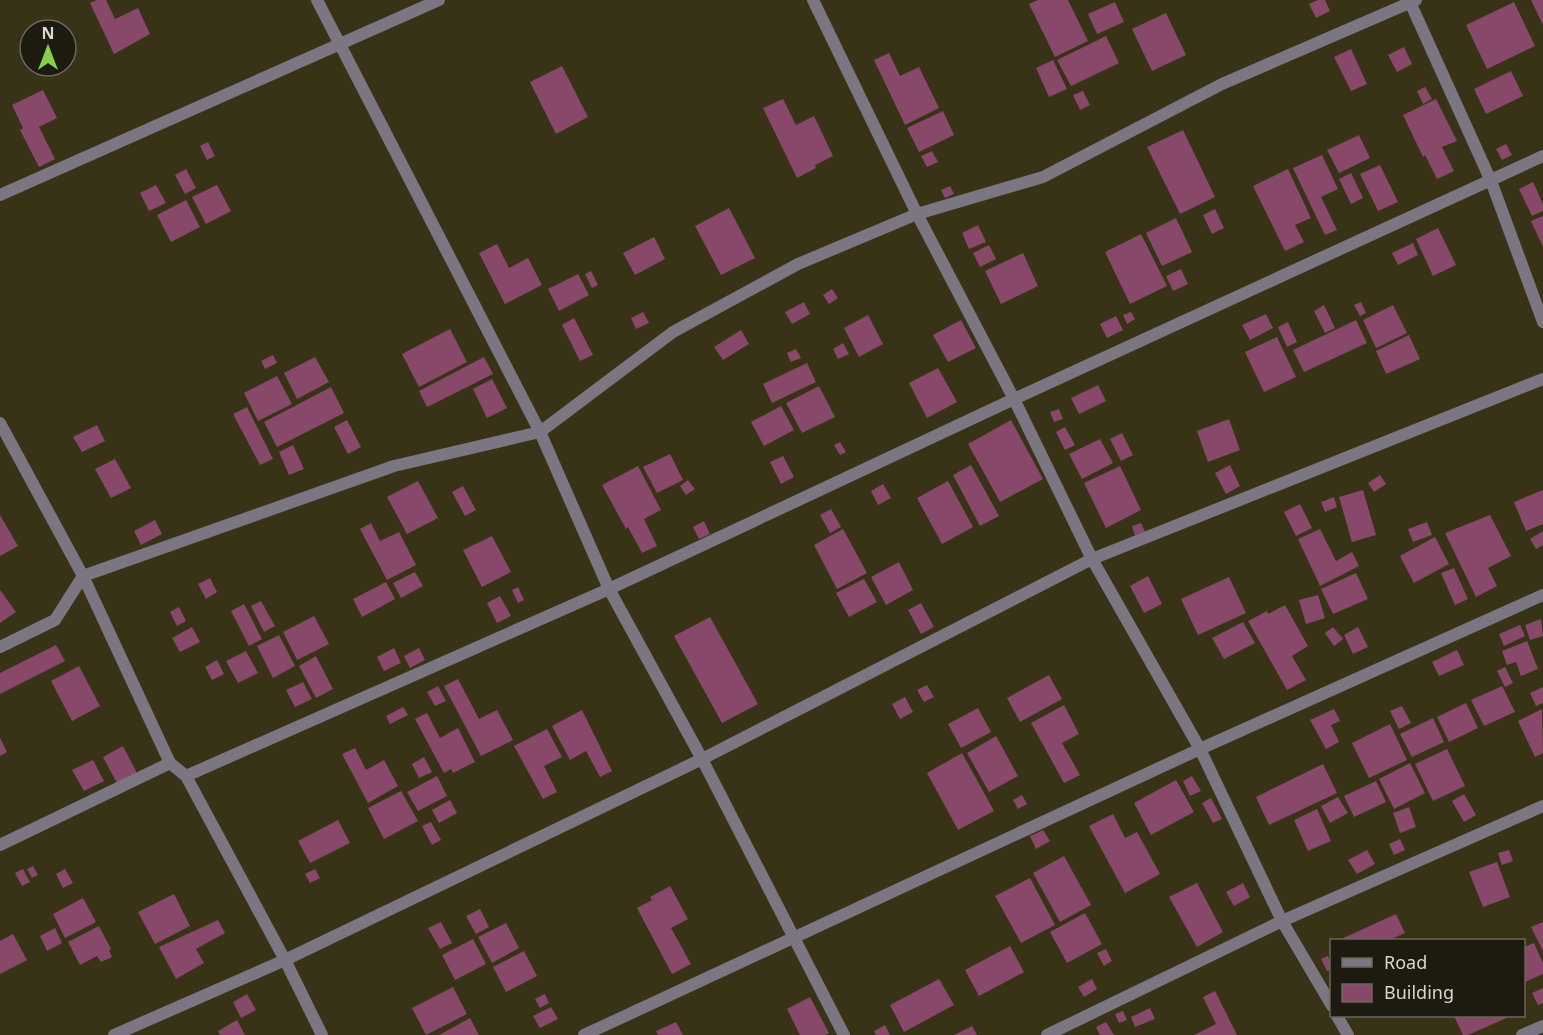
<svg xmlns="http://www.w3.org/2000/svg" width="1543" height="1035" font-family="'Noto Sans',sans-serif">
<rect width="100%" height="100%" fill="#383317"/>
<path fill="#87486a" d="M97,0H106L115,19L138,8L150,34L114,54L90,3Z
M1038,0H1068L1088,41L1055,57L1029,4Z
M1318,0H1325L1330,11L1316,18L1309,4Z
M1531,0H1543V25Z
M1115,2L1124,22L1097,34L1088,14Z
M1514,2L1535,46L1487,69L1466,25Z
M1166,13L1186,55L1152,71L1132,29Z
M1106,36L1119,63L1071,86L1057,60Z
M1404,47L1412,64L1397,72L1388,55Z
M1351,49L1367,84L1351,91L1334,57Z
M889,53L900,76L919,67L939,108L905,125L874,60Z
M1053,60L1067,89L1049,97L1036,68Z
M562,66L588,117L556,134L530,82Z
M1511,71L1523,96L1486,114L1474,89Z
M1425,87L1432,99L1423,104L1417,91Z
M43,90L57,118L39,127L55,159L39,167L20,130L23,128L12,105Z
M1083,91L1090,105L1080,110L1073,95Z
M783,99L796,125L814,116L833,156L815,165L816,168L797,178L763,108Z
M1436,99L1457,141L1442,147L1454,171L1437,179L1425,155L1423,157L1403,115Z
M943,111L954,135L919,152L907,128Z
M1183,130L1215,197L1180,214L1147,147Z
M1359,135L1370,158L1339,173L1327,150Z
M208,142L215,156L207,160L200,146Z
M1506,144L1512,155L1502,160L1496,149Z
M932,151L938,162L927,167L921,156Z
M1322,155L1338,189L1321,197L1337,230L1325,235L1293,168Z
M1380,165L1398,202L1378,211L1360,174Z
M186,169L196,188L185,194L175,175Z
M1288,169L1311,218L1295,225L1304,242L1285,251L1253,186Z
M1351,173L1363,198L1351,204L1339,179Z
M1533,182L1543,204V211L1532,216L1519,189Z
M156,185L166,203L149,211L140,193Z
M217,185L231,211L206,224L192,197Z
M950,186L954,194L945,198L941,190Z
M186,200L200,227L171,242L157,215Z
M729,208L755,258L721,275L695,226Z
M1215,209L1224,228L1212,234L1203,215Z
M1543,216V247L1531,221Z
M1176,218L1192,252L1162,266L1146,233Z
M978,225L986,242L969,249L962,233Z
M1438,228L1456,265L1433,276L1416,239Z
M1141,234L1167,286L1130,304L1105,252Z
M654,237L665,259L635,275L623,253Z
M1413,243L1418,255L1398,265L1392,253Z
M497,244L509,268L528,258L542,285L505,304L479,253Z
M989,245L996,259L980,267L973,253Z
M1023,253L1038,286L1001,304L985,271Z
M1181,269L1188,284L1173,291L1166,276Z
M591,271L598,285L592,288L585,274Z
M578,274L589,295L559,311L548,289Z
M832,289L838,298L829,304L823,295Z
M804,302L810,314L792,324L785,312Z
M1361,302L1366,313L1360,316L1354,305Z
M1324,305L1335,328L1325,333L1314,311Z
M1393,305L1407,333L1376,348L1363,320Z
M643,312L649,323L636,329L631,318Z
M1131,312L1135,319L1127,324L1123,315Z
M1266,314L1273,328L1250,340L1242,325Z
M868,315L883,344L859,357L844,328Z
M1116,316L1123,330L1107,338L1100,324Z
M574,318L593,355L580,361L562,325Z
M961,320L976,348L948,362L933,335Z
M1356,320L1367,343L1304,372L1293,350Z
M1288,322L1297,342L1287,347L1278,327Z
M450,329L467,362L419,387L402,354Z
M741,330L749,344L723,360L714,347Z
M1409,335L1420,359L1386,374L1376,351Z
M1277,337L1296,377L1264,392L1245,352Z
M843,343L849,354L838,359L833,349Z
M796,349L801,358L791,362L787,353Z
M273,355L277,363L265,369L261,361Z
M315,357L329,382L297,399L284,373Z
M484,357L493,374L427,407L419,391Z
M807,363L816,382L772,403L763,384Z
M938,368L957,402L927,418L909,383Z
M277,376L292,404L258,421L244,393Z
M492,379L507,408L487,418L473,389Z
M1098,385L1106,401L1079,414L1071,398Z
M819,386L835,417L802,433L786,403Z
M331,387L344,413L277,447L264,422Z
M781,406L794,430L764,446L751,422Z
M247,407L273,459L260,465L233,414Z
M1059,409L1063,419L1054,422L1050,412Z
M1229,419L1240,450L1208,462L1197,431Z
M347,420L361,447L348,454L334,427Z
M1011,420L1043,479L1000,502L968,444Z
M97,425L105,441L82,452L73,437Z
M1065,427L1075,445L1065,450L1056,432Z
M1122,433L1133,455L1121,461L1110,439Z
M1100,439L1113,463L1082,479L1069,454Z
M840,442L846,452L840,455L834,445Z
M293,445L304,469L289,475L279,452Z
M670,454L683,480L657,493L643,467Z
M783,456L794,477L781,484L770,462Z
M115,459L131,488L111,498L95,469Z
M971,465L999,516L980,526L953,475Z
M1230,465L1240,486L1226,494L1215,473Z
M638,466L661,510L644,519L657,546L642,553L628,527L626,529L602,485Z
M1120,466L1141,510L1106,528L1084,483Z
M1380,475L1386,484L1374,492L1368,483Z
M688,480L695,489L686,495L680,486Z
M418,481L438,518L407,534L387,497Z
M948,481L973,527L942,544L917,498Z
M883,484L891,498L878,505L871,491Z
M463,486L476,510L465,516L452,492Z
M1363,490L1376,535L1352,542L1339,497Z
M1543,490V524L1526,531L1514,502Z
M1334,497L1337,507L1325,512L1321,502Z
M1300,504L1312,528L1296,536L1284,512Z
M831,509L841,527L830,533L820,515Z
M0,515L18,546L0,556Z
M1490,515L1511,556L1488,568L1497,586L1476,597L1445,533Z
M155,520L162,534L141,545L134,531Z
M704,521L710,534L699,539L693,527Z
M1427,522L1432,535L1413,542L1408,529Z
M371,523L380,541L399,532L416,565L387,580L360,529Z
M1141,523L1145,532L1135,536L1132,526Z
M843,529L867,573L837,589L814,545Z
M1320,529L1336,561L1352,552L1359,566L1320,586L1298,539Z
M1543,531V545L1536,549L1530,539Z
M492,536L511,572L482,587L463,550Z
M1435,537L1449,564L1414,583L1400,556Z
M899,562L913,590L886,605L871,577Z
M1454,568L1468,599L1455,605L1441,573Z
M415,572L423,586L401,598L393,583Z
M1356,573L1368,599L1333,614L1321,589Z
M1148,576L1162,604L1144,613L1130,586Z
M1229,577L1246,613L1198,635L1181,599Z
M210,578L217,592L206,599L198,584Z
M864,579L877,602L849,617L836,593Z
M386,582L395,599L362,617L353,599Z
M518,587L524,600L518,603L512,590Z
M0,590L16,612L0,623Z
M1318,595L1325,618L1306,624L1299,600Z
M500,596L511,616L497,623L487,603Z
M261,601L275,626L264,632L251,606Z
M921,603L934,627L921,634L908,610Z
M244,604L262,639L249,646L231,611Z
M1285,605L1308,646L1292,656L1306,680L1287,690L1248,621L1267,611L1268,614Z
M179,607L186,621L177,626L170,612Z
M314,616L329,644L297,660L283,632Z
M710,617L758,704L722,723L674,636Z
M1541,619L1543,636L1530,640L1525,625Z
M1243,622L1255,643L1224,659L1212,638Z
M1520,625L1525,636L1504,646L1499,634Z
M192,627L200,642L180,652L172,638Z
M1333,627L1343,639L1334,646L1325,633Z
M1358,627L1368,647L1353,654L1344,635Z
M279,635L295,666L273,678L257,646Z
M1527,641L1538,669L1521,676L1516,662L1507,665L1502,651Z
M56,645L65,661L0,694V673Z
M394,648L401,663L384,671L377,657Z
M419,648L425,660L410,668L404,656Z
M1457,650L1464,665L1439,676L1432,662Z
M246,651L258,673L238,683L226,661Z
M316,656L333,689L316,698L299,666Z
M217,660L224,674L212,680L205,667Z
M79,666L100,706L72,721L51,681Z
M1505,667L1513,683L1505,687L1497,671Z
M1049,675L1062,699L1020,722L1007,698Z
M458,679L479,719L497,710L513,740L481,756L444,686Z
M303,682L312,699L295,707L286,690Z
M927,685L934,697L924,702L917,690Z
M438,686L446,701L435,706L427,692Z
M1502,686L1515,712L1484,726L1471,700Z
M1543,687V703L1536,706L1530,693Z
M905,697L913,712L900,719L892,704Z
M1466,703L1478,728L1449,742L1437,717Z
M1064,705L1079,734L1062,743L1080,775L1064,783L1031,723Z
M1402,706L1411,723L1399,729L1390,711Z
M403,707L408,715L390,724L386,716Z
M978,708L991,732L961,748L948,724Z
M1334,709L1340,721L1331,725L1339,742L1326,749L1310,720Z
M1542,709L1543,753L1535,757L1518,721Z
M582,710L612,771L600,777L586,751L570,760L552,726Z
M427,713L440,738L458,728L475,762L453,773L451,769L444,773L415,719Z
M1433,718L1444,742L1412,757L1400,734Z
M1390,724L1407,760L1369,778L1352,743Z
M547,729L562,757L544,766L557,792L543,799L514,746Z
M996,736L1018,776L989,792L967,753Z
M0,738L7,752L0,756Z
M123,746L138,775L118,785L103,757Z
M355,748L366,770L384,760L398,786L368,803L342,754Z
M1447,749L1465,786L1433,801L1415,764Z
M962,753L994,811L958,830L927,773Z
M424,757L432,772L419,778L412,764Z
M93,760L104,781L84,791L72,770Z
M1410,763L1425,793L1394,809L1379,779Z
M1323,764L1337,793L1269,825L1256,797Z
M437,776L447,796L418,811L407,792Z
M1192,776L1201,791L1190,796L1183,781Z
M1176,780L1194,812L1151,835L1134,803Z
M1376,781L1386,802L1354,817L1344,796Z
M401,791L418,821L384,839L368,808Z
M1464,794L1476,815L1464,822L1452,801Z
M1022,795L1027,804L1018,809L1013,800Z
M1338,797L1348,813L1330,823L1321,806Z
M1211,798L1222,819L1213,823L1202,803Z
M450,800L457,813L439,823L432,810Z
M1409,807L1416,827L1400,833L1393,813Z
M1317,809L1331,841L1308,851L1294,820Z
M1113,814L1125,838L1137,832L1160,874L1125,893L1089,826Z
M338,820L350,843L310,863L298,841Z
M431,822L441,840L432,845L422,826Z
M1043,830L1050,841L1036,849L1030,836Z
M1400,839L1405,850L1394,855L1389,844Z
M1367,850L1375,864L1357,874L1348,860Z
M1509,850L1513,861L1502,865L1498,853Z
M1064,856L1091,905L1060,922L1033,873Z
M1497,862L1510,897L1483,907L1469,872Z
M33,866L38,875L32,878L27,869Z
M23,869L30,882L22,886L15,873Z
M65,869L73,883L63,888L56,874Z
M315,869L320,878L310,883L305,874Z
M1030,878L1055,925L1021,943L995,896Z
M1197,883L1223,932L1197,947L1169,897Z
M1243,883L1250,897L1234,906L1226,892Z
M670,886L688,919L671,928L691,964L672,974L637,908L652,900L650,897Z
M174,894L190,926L155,944L138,912Z
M83,898L96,922L65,938L53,914Z
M480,909L489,927L476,934L466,916Z
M1085,913L1102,944L1067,963L1050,932Z
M1396,914L1405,933L1389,940H1339Z
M218,920L225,933L196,949L204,963L176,979L159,947Z
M441,922L452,943L440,949L428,928Z
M1543,922V951L1531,927Z
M506,923L519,948L492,963L478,937Z
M99,926L111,949L109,950L112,957L101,962L97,956L80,965L68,942Z
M55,928L62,943L47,951L40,936Z
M13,934L27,960L0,974V941Z
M473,939L486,964L455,980L442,955Z
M1534,943L1543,963V974L1525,982L1524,947Z
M1010,946L1024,972L979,996L965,970Z
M1106,949L1112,961L1104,966L1097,953Z
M524,951L537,976L506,992L493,967Z
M1328,956L1332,969L1327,971L1321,959Z
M939,979L954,1005L904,1032L890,1005Z
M1092,979L1097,989L1084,997L1078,987Z
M453,987L467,1014L426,1035L412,1008Z
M1543,988V1003L1538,1005L1532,993Z
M1215,991L1237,1035H1194L1216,1024L1203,997Z
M247,994L256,1010L241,1018L233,1002Z
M545,994L549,1003L540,1008L535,999Z
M810,997L829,1033L825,1035H800L787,1009Z
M551,1007L558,1019L540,1028L533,1016Z
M1150,1008L1155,1019L1135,1027L1131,1017Z
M1123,1011L1127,1020L1119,1023L1115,1014Z
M1454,1016H1511L1468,1035H1463Z
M470,1018L479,1035H439Z
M237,1020L245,1035H220L218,1031Z
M676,1022L683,1035H658L656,1031Z
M1106,1022L1114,1035H1100L1096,1027Z
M885,1025L890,1035H876L874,1031Z
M972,1026L977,1035H954Z"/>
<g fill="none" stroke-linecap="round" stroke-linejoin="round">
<path stroke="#7b7682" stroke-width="12" d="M317,0L540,432L609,589L702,759L844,1035
M813,0L917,214L1014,399L1092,559L1200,749L1282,921L1332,1006
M1409,0L1491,181L1543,322
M0,195L439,0
M0,423L83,576L170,763L186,776L285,960L322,1035
M0,647L55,620L83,576L394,466L540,432L673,332L798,264L917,214L1043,177L1222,84L1416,0
M186,776L609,589L1014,399L1543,156
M0,845L170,763
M1337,1016L1348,1035
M114,1035L285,960L702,759L1092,559L1543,379
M584,1035L1200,749L1543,595
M1047,1035L1282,921L1543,806
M1522,1035L1543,1026"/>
</g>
<rect x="1330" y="939" width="195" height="78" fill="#1d1b0f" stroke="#696759" stroke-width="1.5"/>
<rect x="1342" y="958" width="30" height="9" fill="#7b7682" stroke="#696759" stroke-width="1.5"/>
<text x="1384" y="969" font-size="18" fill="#dbd8c8">Road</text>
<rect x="1342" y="984" width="30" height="18" fill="#87486a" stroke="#696759" stroke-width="1.5"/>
<text x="1384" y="999" font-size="18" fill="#dbd8c8">Building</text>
<g transform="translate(48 48)"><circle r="28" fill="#1d1b0f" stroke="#696759" stroke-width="1.5"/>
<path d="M0-4.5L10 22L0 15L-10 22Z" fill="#87cf4b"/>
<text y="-9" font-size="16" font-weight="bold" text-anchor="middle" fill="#dbd8c8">N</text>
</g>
</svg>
